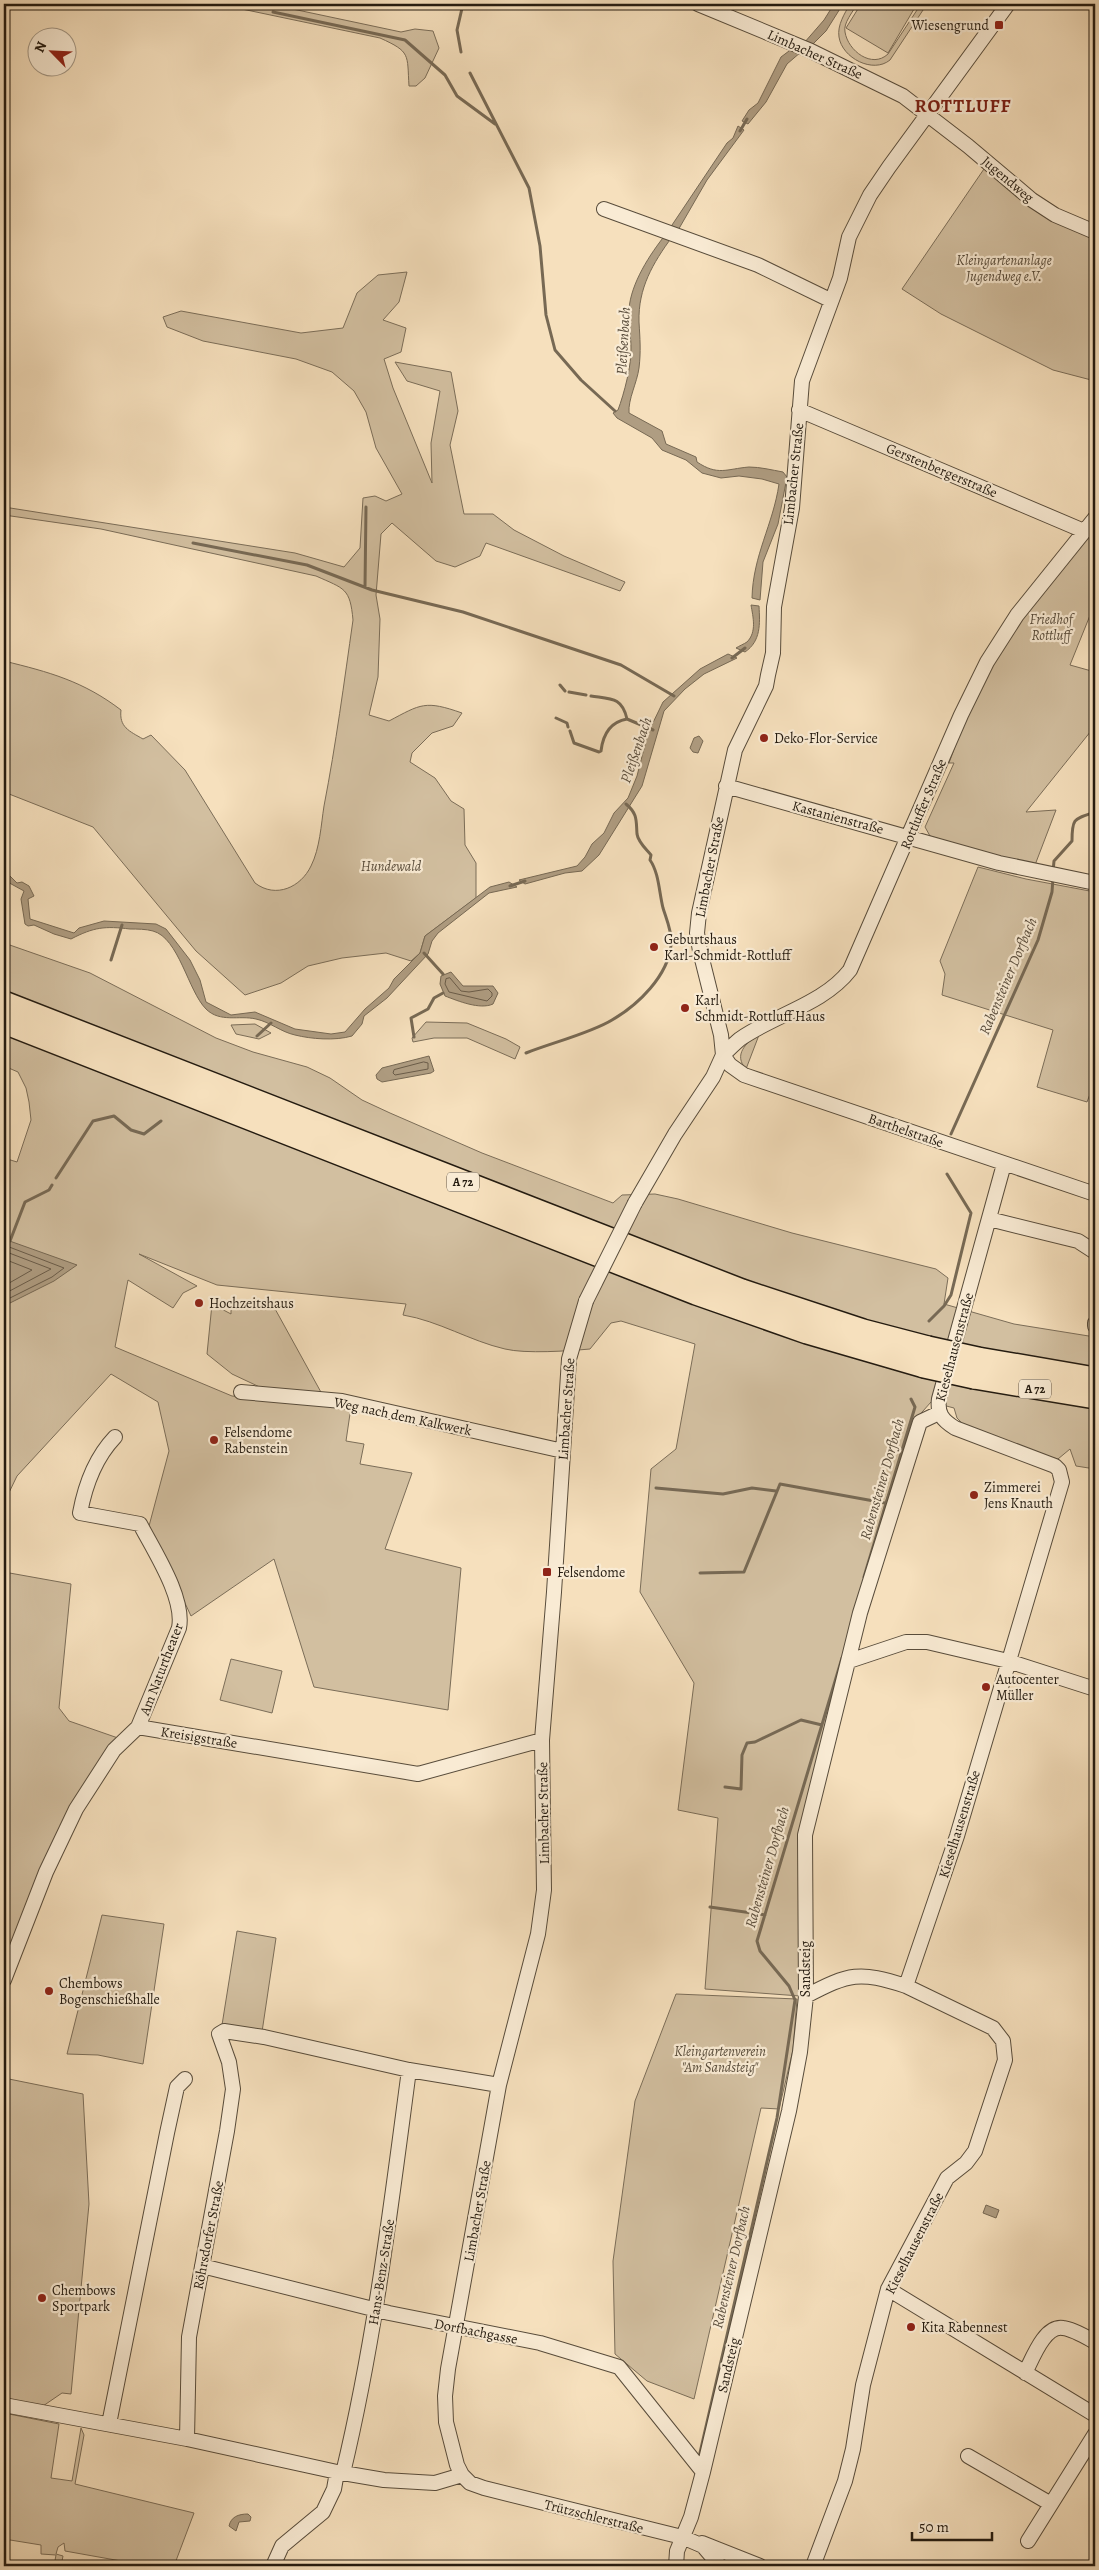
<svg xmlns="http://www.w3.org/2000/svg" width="1099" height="2570" font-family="Alegreya,serif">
<rect width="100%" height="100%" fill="#f6e0bd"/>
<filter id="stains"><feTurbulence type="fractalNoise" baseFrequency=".004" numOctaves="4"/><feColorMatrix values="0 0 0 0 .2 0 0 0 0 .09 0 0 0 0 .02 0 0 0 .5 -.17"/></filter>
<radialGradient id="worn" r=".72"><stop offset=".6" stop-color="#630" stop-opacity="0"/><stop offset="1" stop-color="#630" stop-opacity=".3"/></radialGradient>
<path fill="#d2bfa0" stroke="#7b6d58" d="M218,4H269L401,32L415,29L433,31L439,48L425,78L416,86H409C407,54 411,52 380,38Z
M850,4H857C853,12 843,23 845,32C848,51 872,69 888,54L921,4H927L890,60C873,74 842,58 839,37C837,25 845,13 850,4Z
M861,4H917L888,53L846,28Z
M986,166L1095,236V381L1053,370L941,314L902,289Z
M407,272L399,302L383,320L406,328L401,352L384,359L393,388L432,483L431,443L440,391L407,381L395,362L451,372L458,411L450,445L464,514H493L514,530L564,556L625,582L620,591L486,543L480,556L455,567L436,561L392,523L381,534L376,595L380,619L378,677L369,715L389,721C421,704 425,700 462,713L453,726L432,733L412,753L410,762L435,778L451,801L464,809L465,845L476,863V898L425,936L420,953L411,961L386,953L342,958L308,966L281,983L245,995L196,951L93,827L4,792V661C49,672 83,681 121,710C119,727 129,731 143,739L151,735L185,770L255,883C276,899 301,887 311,866C320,848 321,825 324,806C336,744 344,683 353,620C350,588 345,589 316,576L101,529L4,515V507L295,553L344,567L360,548L363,498L375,496L386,501L402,494L376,448L366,412L354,391L332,372L296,359L203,341L167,327L163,317L181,311L301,333L343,328L357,293L378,275Z
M1095,520V603L1070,665L1095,672V726L1026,812L1056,810L1035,865L994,856L930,836L925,827L954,763H949L986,660Z
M978,867L1026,879L1095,892V1081L1087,1102L1037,1087L1053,1030L942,995L945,974L940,961Z
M4,943L90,973L216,1038L253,1052L307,1067L330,1078L362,1100L390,1113L482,1153L613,1203L622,1195L655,1194L678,1199L792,1233L936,1269L948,1278L944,1304L1014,1324L1095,1337V1469L1076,1466L1070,1449L1058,1459L1050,1457L966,1427L957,1418L954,1408L931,1402L915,1420L885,1503L803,1840L800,1996L705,1989L718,1818L678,1810L694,1683L640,1592L651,1469L676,1449L695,1344L621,1321L611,1323L590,1349C568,1351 526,1354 505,1349C470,1341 439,1321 403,1315L406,1304L217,1285L139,1254L197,1286L183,1293L173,1308L128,1280L115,1347L232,1396L351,1407L346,1441L364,1444L360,1464L412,1473L385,1549L461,1568L448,1710L314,1687L274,1559L191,1616L149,1526L169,1451L158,1402L111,1374L17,1476L4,1503V1158L17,1162L31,1120L29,1102L26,1088L18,1072L4,1066Z
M426,1022L467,1023L506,1039L520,1047L515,1059L467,1038H434L413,1042L412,1038Z
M255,1024L271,1033L259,1039L236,1034L231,1025Z
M759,1035L746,1069C733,1055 746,1042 759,1035Z
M231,1301L274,1307L322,1394L266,1390L232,1374L207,1354L212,1304L231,1314Z
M4,1572L71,1584L59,1708L69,1721L118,1738L4,1973Z
M231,1659L282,1671L272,1713L220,1700Z
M102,1915L164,1924L143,2064L98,2055L67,2054Z
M237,1931L276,1938L262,2032L222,2025Z
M676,1994L797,1999L793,2050L779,2109L761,2108L694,2399L647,2381L615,2354L613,2261L635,2101Z
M4,2078L83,2094L89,2204L71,2394L62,2393L43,2406L4,2398Z
M4,2413L59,2424L51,2478L72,2481L81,2428L84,2435L75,2484L194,2513L174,2566H149L65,2551L64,2543L58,2547L56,2554L63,2556L61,2566H54L56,2555L41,2554V2545L4,2539Z"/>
<path fill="#af9d82" stroke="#776954" d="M834,4H843L826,31L810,47L804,43L824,20Z
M793,48L801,52L787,64L766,102L748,124L742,121L749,110L758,103L781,57Z
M738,126L744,130L707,180L677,232L670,228L727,143L733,138Z
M666,234L672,237C653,263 638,288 639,322C640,339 641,351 639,368C637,383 628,399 629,413L662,431L666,444L696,457L697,462C718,476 726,469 749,467C760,467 772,470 783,472L787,477L778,524L763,562L760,600L752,598C753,555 773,525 779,484L762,479L739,476L721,478L702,473L686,460L662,450L652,438L617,418L613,413L618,410C624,394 632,364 631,347C631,334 627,322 629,309C631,283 650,254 666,234Z
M751,605L759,606C760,624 761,641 745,652L736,648C739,646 744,644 747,642C757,632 753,617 751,605Z
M728,654L737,658L704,674L685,689L664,711L642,786L599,855L582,871L565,873L525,884L519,880L577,866L585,857L592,844L604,833L614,813L628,798L637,776L648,733L663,702L700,669Z
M699,736L703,741L698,753L693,752L690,748L694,738Z
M4,870L17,883L22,882L29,886L34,896L28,899L30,919L74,933L79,928L104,921L156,924L166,929L190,960L200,980L206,1002L231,1015L255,1012L295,1029L331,1034L345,1032L365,1009L389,988L394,979L420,953L425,936L490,887L509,882L517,887L489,893L438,933L432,941L428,954L387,998L364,1016L362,1024L352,1036C335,1041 311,1039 295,1035C281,1032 270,1022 256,1019C239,1015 220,1023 206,1009C188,991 179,938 153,931C146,929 137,929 130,929C105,926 94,927 71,939L54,934L34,925L28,926L25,924L21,899L24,891L4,880Z
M451,972L463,986H493L498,993L493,1004C480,1010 458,1001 445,996L440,984L441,976Z
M429,1056L434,1071L431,1073L382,1082L377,1079L376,1075L382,1068Z
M4,1239L77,1265L54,1281L4,1306Z
M986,2205L999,2210L996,2218L983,2213Z
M248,2514L251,2517L250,2521L239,2522L236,2531L229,2526C231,2517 238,2514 248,2514Z"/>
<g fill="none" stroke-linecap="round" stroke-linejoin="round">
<path stroke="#6a5c49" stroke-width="1" d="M450,978L461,991L469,992L488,989L492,993V996L487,1001L449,992L445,984L446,979Z
M424,1062L428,1063V1069L395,1075L393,1073L394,1070Z
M4,1245L64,1268L52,1277L4,1301
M4,1251L51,1269L4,1294
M4,1259L32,1270L4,1286"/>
<path stroke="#776954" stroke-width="3" d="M273,12L405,40L445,75L457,96L495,124
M461,52L457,30L463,4
M470,73L529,188L540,246L546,315L555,350L581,380L615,411
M740,131L747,119
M193,543L307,565L372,590L463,612L621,665L674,696
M365,587L366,507
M732,658L745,648
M560,685L565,691
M569,692L586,695
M591,696C611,699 622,697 627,719L653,730
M556,718L567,723L568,727
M570,731L574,743L599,752L601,751C603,734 610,722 627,719
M1053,872L1054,861L1072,841C1072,818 1074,819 1095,812
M510,886L525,881
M424,953L443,974
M111,960L122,925
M257,1036L271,1023
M414,1037L411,1018L428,1009L434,998L443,993
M526,1053C551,1043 591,1033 612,1020C638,1005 668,976 671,945C673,934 666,918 663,908C659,892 659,873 650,860L651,855C646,849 638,842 637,834C636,821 638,814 626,804
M951,1134L1038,940L1052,892L1053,878
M56,1178L93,1121L114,1116L131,1130L144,1134L161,1121
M10,1241L25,1202L49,1190L52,1185
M929,1321L944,1306L951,1295L971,1213L947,1174
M656,1488L723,1494L752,1488L776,1491
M700,1573L744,1572L780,1484L885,1503
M864,1577L915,1407L911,1399
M725,1787L741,1789L742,1755L747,1743L755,1742L801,1720L822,1725
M710,1907L765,1915
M699,2457L777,2118L795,2000L789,1986L760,1951L757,1941L842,1658"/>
<defs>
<path id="minor" d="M698,4L811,51L903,96L968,146L1032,200L1055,215L1095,232
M604,209L758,265L830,300
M799,410L1084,531
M726,786L999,863L1095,883
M723,1055C728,1050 734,1044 740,1039C774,1015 824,1004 850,970L961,715L987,662L1017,615L1095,518
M723,1055L730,1065L744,1075L1095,1194
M635,1203L675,1134L713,1077L723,1055L721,1035L700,951L697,933L699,913L735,750L766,686L768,675L773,653L774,607L792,508L802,381L840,278L849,237L870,195L889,167L1008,4
M989,1219L1078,1241L1095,1252
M586,1301L569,1359L554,1592L542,1740L544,1890L538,1934L499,2085L448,2369L445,2396L446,2422L457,2465L462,2475L470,2483L484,2488L682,2537L703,2546L720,2566
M1095,1326V1323
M241,1392L342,1401L563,1451
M849,1661L906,1642H927L1008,1661L1095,1689
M138,1727L418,1774L542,1740
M4,1980L46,1872L76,1809L114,1750L138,1727L179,1628C185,1598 154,1551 140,1524L80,1513C85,1486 96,1457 115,1437
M806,1996C850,1973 859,1971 906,1986
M202,2266L389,2313L540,2343L619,2367L703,2472
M888,2289L1095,2415
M1025,2373C1032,2360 1044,2325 1063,2328C1073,2329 1086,2337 1095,2342
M4,2405L187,2439L337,2472L384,2480L435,2483L462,2475
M109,2424L167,2133L177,2087L185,2079
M187,2439L189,2337L227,2131L233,2089L229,2062L219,2034L224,2031L264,2037L409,2070L499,2085
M968,2456L1051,2504
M343,2473C375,2340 391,2205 409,2070
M1028,2541L1095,2434
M702,2543L760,2566
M273,2566L282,2546L323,2512L334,2489L337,2472
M676,2566L677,2551L691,2517L703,2472L789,2111L800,2052L806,1996L805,1835L860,1613L920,1422L939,1413
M813,2566L845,2481L853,2449L863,2385L888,2289L947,2178L966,2163L975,2151L1005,2060L1003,2041L993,2028L906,1986L957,1836L1062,1482L1059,1470L1055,1466L955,1428C942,1420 937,1413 939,1399L1004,1164
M1094,2566L1095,2565"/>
<path id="highway" d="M4,1002L742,1290L863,1330L928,1347
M4,1023L696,1294L807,1333L924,1367
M978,1358L1095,1378
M974,1378L1095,1398"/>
</defs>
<use href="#minor" stroke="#584c3b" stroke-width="16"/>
<use href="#highway" stroke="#241b10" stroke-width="24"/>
<use href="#minor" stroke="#f9ebd4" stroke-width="14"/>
<use href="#highway" stroke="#f6e0bd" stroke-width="21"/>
<defs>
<path id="minor-bridge" d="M586,1301L635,1203"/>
<path id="highway-bridge" d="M928,1347L978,1358
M924,1367L974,1378"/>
</defs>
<use href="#minor-bridge" stroke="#584c3b" stroke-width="16" stroke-linecap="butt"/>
<use href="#highway-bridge" stroke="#241b10" stroke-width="24" stroke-linecap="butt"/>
<use href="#minor-bridge" stroke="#f9ebd4" stroke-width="14"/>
<use href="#highway-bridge" stroke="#f6e0bd" stroke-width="21"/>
</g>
<g fill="#8f2418" stroke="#f9ebd4" stroke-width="2">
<rect x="994" y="20" width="10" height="10" rx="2.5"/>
<circle cx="764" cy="738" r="5"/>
<circle cx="654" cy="947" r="5"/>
<circle cx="685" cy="1008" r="5"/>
<circle cx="199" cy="1303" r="5"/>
<circle cx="214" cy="1440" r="5"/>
<circle cx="974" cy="1495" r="5"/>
<rect x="542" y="1567" width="10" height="10" rx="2.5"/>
<circle cx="986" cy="1687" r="5"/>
<circle cx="49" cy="1991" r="5"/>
<circle cx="42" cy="2298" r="5"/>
<circle cx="911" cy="2327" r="5"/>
</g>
<g text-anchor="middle" stroke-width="4.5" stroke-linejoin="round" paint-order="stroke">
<g fill="#f9ebd4" stroke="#64594b" stroke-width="1">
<rect x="447" y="1172.5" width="32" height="19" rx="4"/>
<rect x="1019" y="1379.5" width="32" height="19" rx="4"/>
</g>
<g font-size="12" font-weight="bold" fill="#241b10">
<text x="463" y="1186">A 72</text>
<text x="1035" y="1393">A 72</text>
</g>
<g font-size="14" fill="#241b10" stroke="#f9ebd4" text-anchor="start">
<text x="989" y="30" text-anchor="end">Wiesengrund</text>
<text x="774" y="743">Deko-Flor-Service</text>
<text x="664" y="944">Geburtshaus<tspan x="664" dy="16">Karl-Schmidt-Rottluff</tspan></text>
<text x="695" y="1005">Karl<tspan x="695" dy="16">Schmidt-Rottluff Haus</tspan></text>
<text x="209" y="1308">Hochzeitshaus</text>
<text x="224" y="1437">Felsendome<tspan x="224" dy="16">Rabenstein</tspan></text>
<text x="984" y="1492">Zimmerei<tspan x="984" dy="16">Jens Knauth</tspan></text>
<text x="557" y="1577">Felsendome</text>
<text x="996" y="1684">Autocenter<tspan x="996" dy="16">Müller</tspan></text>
<text x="59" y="1988">Chembows<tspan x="59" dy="16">Bogenschießhalle</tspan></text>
<text x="52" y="2295">Chembows<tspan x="52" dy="16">Sportpark</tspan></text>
<text x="921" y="2332">Kita Rabennest</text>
</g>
<g font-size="14" fill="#241b10" stroke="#f9ebd4">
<text transform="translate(815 54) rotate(24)" y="5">Limbacher Straße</text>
<text transform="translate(1008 179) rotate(40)" y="5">Jugendweg</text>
<text transform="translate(942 470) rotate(23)" y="5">Gerstenbergerstraße</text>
<text transform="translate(793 474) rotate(-84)" y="5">Limbacher Straße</text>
<text transform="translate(923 804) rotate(-67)" y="5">Rottluffer Straße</text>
<text transform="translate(838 817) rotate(15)" y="5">Kastanienstraße</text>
<text transform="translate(709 867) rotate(-79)" y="5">Limbacher Straße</text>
<text transform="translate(906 1130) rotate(19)" y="5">Barthelstraße</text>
<text transform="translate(954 1347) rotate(-75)" y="5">Kieselhausenstraße</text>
<text transform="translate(566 1409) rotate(-86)" y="5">Limbacher Straße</text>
<text transform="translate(403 1416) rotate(12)" y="5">Weg nach dem Kalkwerk</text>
<text transform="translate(161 1669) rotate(-69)" y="5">Am Naturtheater</text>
<text transform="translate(199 1737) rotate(9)" y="5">Kreisigstraße</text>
<text transform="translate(543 1813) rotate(-91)" y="5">Limbacher Straße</text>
<text transform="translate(959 1824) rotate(-73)" y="5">Kieselhausenstraße</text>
<text transform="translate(805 1969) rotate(-90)" y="5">Sandsteig</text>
<text transform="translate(477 2211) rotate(-80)" y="5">Limbacher Straße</text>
<text transform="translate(208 2235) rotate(-79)" y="5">Röhrsdorfer Straße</text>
<text transform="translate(914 2243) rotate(-63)" y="5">Kieselhausenstraße</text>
<text transform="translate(381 2272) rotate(-81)" y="5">Hans-Benz-Straße</text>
<text transform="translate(476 2331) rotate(11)" y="5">Dorfbachgasse</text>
<text transform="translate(728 2365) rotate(-77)" y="5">Sandsteig</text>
<text transform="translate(594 2516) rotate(14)" y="5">Trützschlerstraße</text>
</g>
<g font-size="14" font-style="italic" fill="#584c3b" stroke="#f9ebd4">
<text x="1004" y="265">Kleingartenanlage<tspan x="1004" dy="16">Jugendweg e.V.</tspan></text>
<text x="1051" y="624">Friedhof<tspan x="1051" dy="16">Rottluff</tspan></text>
<text x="391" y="871">Hundewald</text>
<text x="720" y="2056">Kleingartenverein<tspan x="720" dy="16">"Am Sandsteig"</tspan></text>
</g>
<g font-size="15" font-style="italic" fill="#5c4f3e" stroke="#f9ebd4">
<text transform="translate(623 341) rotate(-87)" y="5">Pleißenbach</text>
<text transform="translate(636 750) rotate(-71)" y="5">Pleißenbach</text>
<text transform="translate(1008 976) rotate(-67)" y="5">Rabensteiner Dorfbach</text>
<text transform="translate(882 1479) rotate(-74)" y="5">Rabensteiner Dorfbach</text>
<text transform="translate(767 1867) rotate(-74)" y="5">Rabensteiner Dorfbach</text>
<text transform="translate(731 2267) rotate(-77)" y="5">Rabensteiner Dorfbach</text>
</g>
<g font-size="19" font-weight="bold" letter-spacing="1" fill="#7a1f14" stroke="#f9ebd4">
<text x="963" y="112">ROTTLUFF</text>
</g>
</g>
<rect width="1099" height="2570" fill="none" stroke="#f6e0bd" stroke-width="20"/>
<rect x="5" y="5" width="1089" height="2560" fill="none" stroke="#241b10" stroke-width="2.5"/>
<rect x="10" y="10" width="1079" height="2550" fill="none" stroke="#241b10"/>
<g transform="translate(52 52) rotate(294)"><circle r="24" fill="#f9ebd4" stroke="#a49886"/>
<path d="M0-4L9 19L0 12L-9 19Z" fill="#8f2418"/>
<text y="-8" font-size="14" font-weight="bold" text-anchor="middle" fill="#241b10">N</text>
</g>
<path d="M912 2532v8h80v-8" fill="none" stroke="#241b10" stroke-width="2.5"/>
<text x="919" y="2532" font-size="15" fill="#241b10" stroke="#f9ebd4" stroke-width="4" paint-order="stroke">50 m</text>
<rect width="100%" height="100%" filter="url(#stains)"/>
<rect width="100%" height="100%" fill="url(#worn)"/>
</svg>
